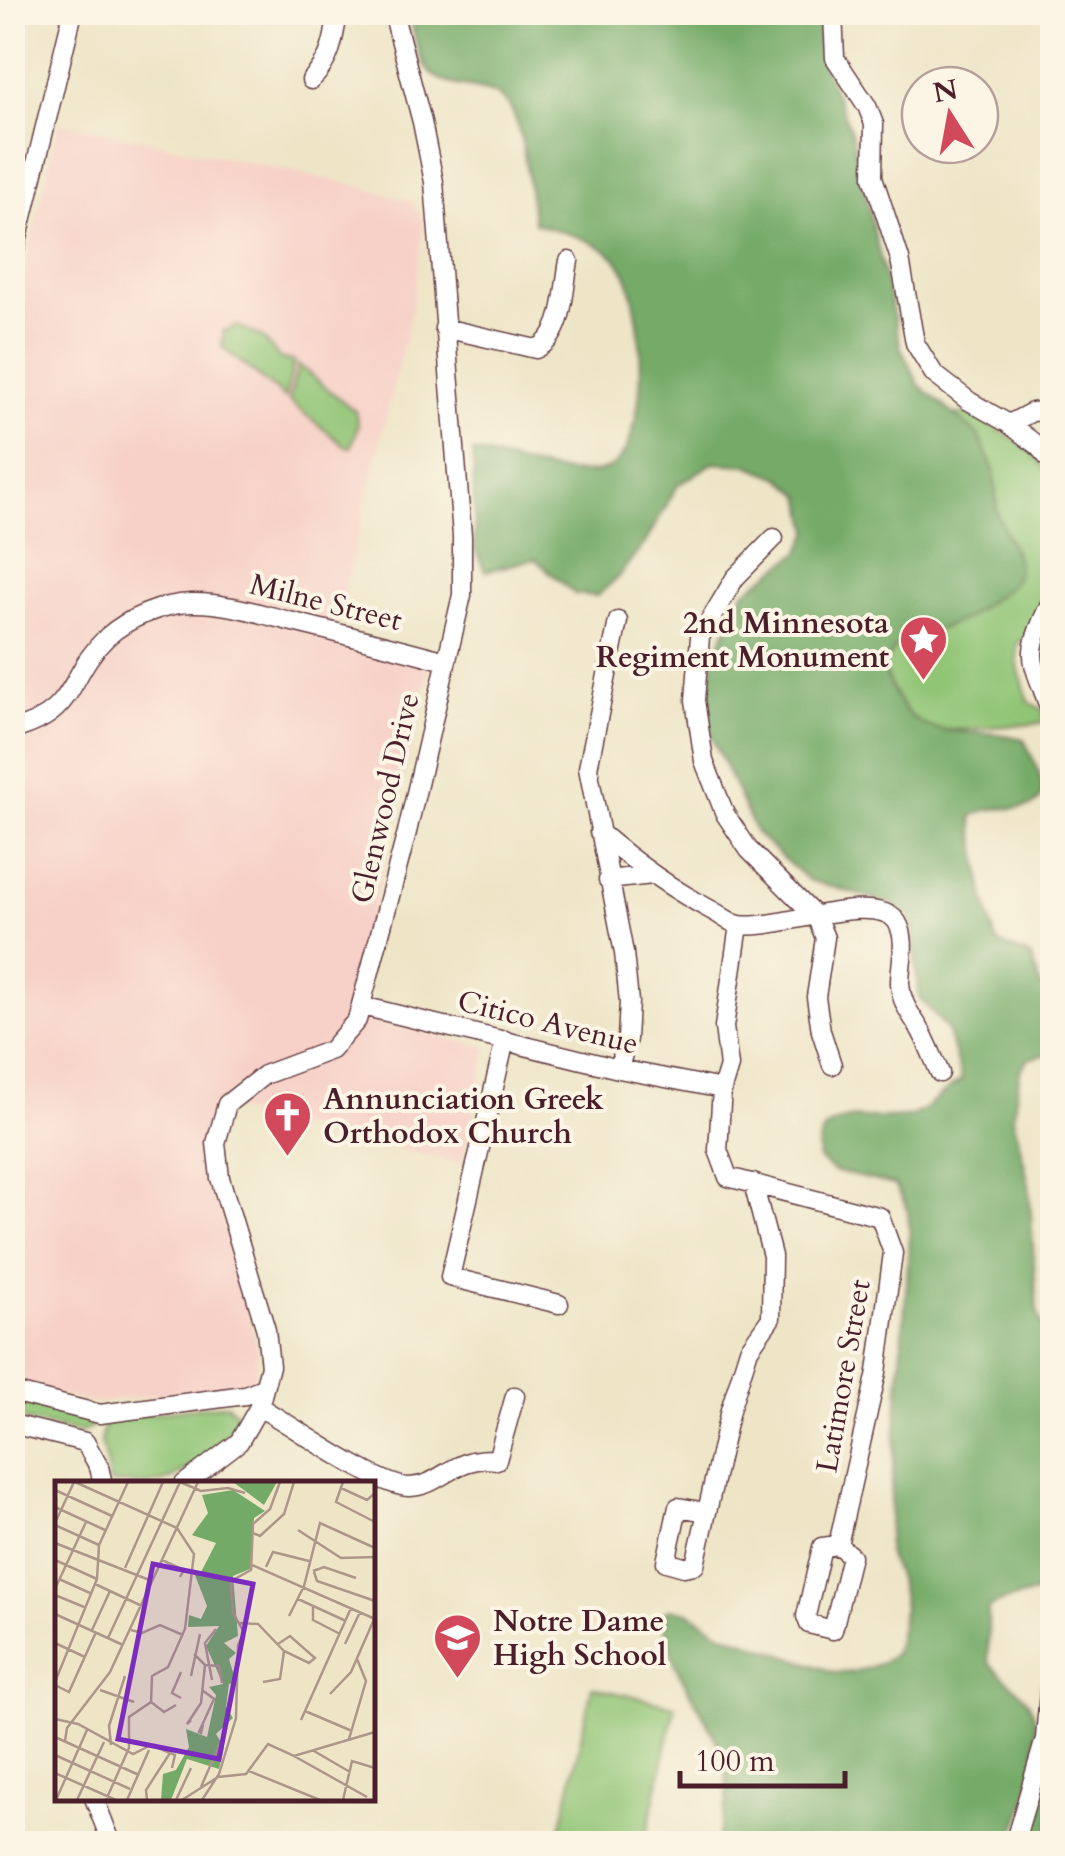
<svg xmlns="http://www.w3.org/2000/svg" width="1065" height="1856" font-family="Cardo,serif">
<rect width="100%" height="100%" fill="#fcf5e5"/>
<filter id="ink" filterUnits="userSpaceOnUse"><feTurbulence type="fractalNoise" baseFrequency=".01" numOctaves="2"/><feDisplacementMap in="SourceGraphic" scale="20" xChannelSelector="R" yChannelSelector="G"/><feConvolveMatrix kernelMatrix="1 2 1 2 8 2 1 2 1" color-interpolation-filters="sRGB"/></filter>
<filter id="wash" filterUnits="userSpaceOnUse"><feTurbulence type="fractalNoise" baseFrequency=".0048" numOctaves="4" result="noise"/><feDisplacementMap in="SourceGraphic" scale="40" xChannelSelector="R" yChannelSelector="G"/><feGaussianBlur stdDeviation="2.25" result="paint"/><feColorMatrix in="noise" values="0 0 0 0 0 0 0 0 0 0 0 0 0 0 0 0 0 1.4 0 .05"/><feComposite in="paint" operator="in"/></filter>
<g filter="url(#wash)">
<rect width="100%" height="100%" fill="#eee5c7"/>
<path fill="#f7d1c8" d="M59,122L360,186L412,202L424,222L412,309L332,643L429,667L354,990L344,1015L488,1047L462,1164L214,1105L208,1117L203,1145L258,1351L255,1376L247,1384L92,1403L13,1384L12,326Z"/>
<path fill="#91c576" stroke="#6e7250" stroke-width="2.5" d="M237,326L263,338L279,358L294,362L285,398L222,347L224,331Z
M298,365L355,411L358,426L351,447L345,446L289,401Z
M975,413L1032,452L1052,478V586L1027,636L1017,644L1018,667L1029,702L1042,709L1046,723L851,738L791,427Z
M12,1399L91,1420L92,1426L80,1433L13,1418Z
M227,1404L237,1413C237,1437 180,1480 158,1483C143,1486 126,1483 110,1483L101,1440L104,1422L111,1418Z
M592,1687L675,1706L645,1843H558Z"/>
<path fill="#74aa67" stroke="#5f6449" stroke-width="2.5" d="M409,13H818L819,56L851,131L901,348L919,385L978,435L994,471L997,513L1018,562L1017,575L1010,586L965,619L896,646L883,666C912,756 954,720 1024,739C1029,753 1040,769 1042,784C1047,824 995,797 972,817L984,895L996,942L1031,957L1040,985L1052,998V1053L1028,1059L1020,1071L1013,1116L1029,1184L1037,1310L1041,1324L1052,1337V1494L1048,1515L1052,1583C1036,1599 1008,1595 988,1608V1662C1001,1678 1023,1689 1032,1709C1043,1735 1028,1800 1017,1826C1014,1833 1007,1838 1001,1843H715C760,1737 668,1706 663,1612L671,1609L688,1612L722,1633L836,1673L857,1672L879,1664L894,1654C906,1610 908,1594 887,1553L910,1237L908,1210L895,1185L833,1171L819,1159C811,1102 877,1124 910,1116C930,1111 943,1088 962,1081L947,1029L919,997L911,917L891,904L808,880L785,860L756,833L709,731L708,697L715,654L744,592L800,552L810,531L802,496L781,478L747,465L713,463L678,485L645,543L617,578L597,596L575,594L535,559L485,571L475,550L473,452C507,459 577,483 609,468C653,446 647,293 617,260C598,239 560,232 534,223C527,189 527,139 511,109C497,80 448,94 429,71C417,56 414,31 409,13Z
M1052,1733V1843L1021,1844Z"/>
</g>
<g filter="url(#ink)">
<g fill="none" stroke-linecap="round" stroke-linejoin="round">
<defs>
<path id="minor" d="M833,12L835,58L867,106L874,124L873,177L900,259L915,343L934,374L969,401L1009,424L1038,446L1052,462
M311,80C331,61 334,39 338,12
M12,262L73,12
M444,328L536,349C565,336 563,290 569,261
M1009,424L1032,412L1052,410
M774,538L735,578L700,637L695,700L704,761L725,814L749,850L817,918L825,938L816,997L821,1031L832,1065
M1052,600C1020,663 1034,657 1052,717
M618,621L588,768L624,953L629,1002L627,1039L619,1069
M12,730C79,713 66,676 107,637C128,618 162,604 191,603C224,602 258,613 289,621C342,634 394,647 446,661
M599,832C635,863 671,889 713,911C721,915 731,924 740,925C775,931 876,890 897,922C908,940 900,963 900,983C901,1004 911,1014 921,1031C928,1044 934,1060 940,1073
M608,880L652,875
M739,925L724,1027L729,1066L722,1089L718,1150L728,1177L880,1217L893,1253L877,1372L838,1545L822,1547L806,1616L809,1624L833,1630L851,1556L838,1545
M362,1006L619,1069L722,1089
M505,1040L450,1277L559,1304
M12,1392L100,1414L245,1395L263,1388
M259,1407C291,1424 379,1488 410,1487C442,1486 455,1454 497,1460L515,1396
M12,1424L85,1442
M85,1442L99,1467L103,1484
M184,1484L239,1442L259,1407L270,1366L266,1330L220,1178L216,1143L227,1104L264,1075L331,1050L357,1020L407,832L462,595V536L434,182L422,122L393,12
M706,1512L678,1507L666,1562L684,1567L695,1565L730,1410L749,1349L771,1318L772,1256L753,1183
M94,1798L112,1844
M343,1843L344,1844
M1014,1844L1045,1739L1052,1657"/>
</defs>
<use href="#minor" stroke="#633d42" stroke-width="21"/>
<use href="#minor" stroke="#fff" stroke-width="18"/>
</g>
</g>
<defs>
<symbol id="sight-pin" viewBox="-11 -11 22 30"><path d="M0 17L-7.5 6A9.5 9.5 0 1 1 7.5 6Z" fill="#d1495b" stroke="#fcf5e5"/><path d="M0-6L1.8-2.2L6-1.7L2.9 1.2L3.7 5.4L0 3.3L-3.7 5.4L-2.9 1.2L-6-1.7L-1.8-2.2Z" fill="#fff"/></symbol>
<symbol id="church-pin" viewBox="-11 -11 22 30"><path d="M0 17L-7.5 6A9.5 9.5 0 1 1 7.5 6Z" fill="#d1495b" stroke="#fcf5e5"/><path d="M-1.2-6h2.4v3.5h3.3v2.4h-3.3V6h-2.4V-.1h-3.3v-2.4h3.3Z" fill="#fff"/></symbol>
<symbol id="school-pin" viewBox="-11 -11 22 30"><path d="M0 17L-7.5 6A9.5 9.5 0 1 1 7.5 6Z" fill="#d1495b" stroke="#fcf5e5"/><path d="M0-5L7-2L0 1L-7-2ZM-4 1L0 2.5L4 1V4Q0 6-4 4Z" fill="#fff"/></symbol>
</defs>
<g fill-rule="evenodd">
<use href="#sight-pin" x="896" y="612" width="55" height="75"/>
<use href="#church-pin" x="260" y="1088" width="55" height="75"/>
<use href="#school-pin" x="430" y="1610" width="55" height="75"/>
</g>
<g text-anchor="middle" stroke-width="8" stroke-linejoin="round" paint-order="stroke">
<g font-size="30" fill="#4a1f2b" stroke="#fcf5e5">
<text transform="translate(326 602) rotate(14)" y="10">Milne Street</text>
<text transform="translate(385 798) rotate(-77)" y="10">Glenwood Drive</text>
<text transform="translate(548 1022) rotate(14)" y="10">Citico Avenue</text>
<text transform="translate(843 1376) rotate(-80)" y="10">Latimore Street</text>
</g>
<g font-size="30" font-weight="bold" fill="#4a1f2b" stroke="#fcf5e5" text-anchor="start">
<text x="889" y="633" text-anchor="end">2nd Minnesota<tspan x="889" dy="34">Regiment Monument</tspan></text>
<text x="323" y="1109">Annunciation Greek<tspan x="323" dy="34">Orthodox Church</tspan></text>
<text x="493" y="1631">Notre Dame<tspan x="493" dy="34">High School</tspan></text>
</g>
</g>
<g transform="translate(55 1481)">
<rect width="320" height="320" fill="#eee5c7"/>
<path d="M178,1H222L209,24ZM178,9L210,30L199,37L195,88L178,95L183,155L169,162L181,172L174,178L181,201L174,203L171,226L178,237L161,253L169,266L164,288L132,278L116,319H106L108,293L121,289L134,266L131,248L152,256L161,214L154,206L168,203L151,165L164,145L133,146L134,134L146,138L152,125L138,89L145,93L161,62L137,54L153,32L147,14Z" fill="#74aa67"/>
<path fill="none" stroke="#ac9689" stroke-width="2.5" d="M20,1L122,47L139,73L130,148L113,186L97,195L96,221M125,1L146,10L173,7L190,12M288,1L281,21L320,41M286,7L312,19L320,12M0,9L57,35M0,26L50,49M0,42L19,1M0,44L44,64M243,49L286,77L320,76M198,52L205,55L229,33L239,1M0,62L97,100M0,79L42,98M107,79L129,89L125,96M197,84L320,138M211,86L218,71L254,80M70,87L108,1M258,90L269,86L301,97M259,91L262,100L320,120M4,98L35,112M40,103L87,125M0,108L31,41M0,114L29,126M243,118L291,140M258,125V139L285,153M0,133L68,164M234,135L249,105L265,42L320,67M185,142L203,143L229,170L254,182L260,177L235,155L223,163M37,149L55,110M76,149L87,152L105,144L128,154M53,157L125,1M0,162L30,176M290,163L305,131M139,173L150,184L164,185L167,202M126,191L117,212L126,217M136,195L145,153M157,199L150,162L161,148M0,201L42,98L44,64L73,1M208,201L225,198L229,170M0,204L14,211L41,151M45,209L79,221M147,209L159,218L144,251L146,252L148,244M275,213L296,191L320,136M96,221L109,231L121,224M250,230L297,250M0,238L23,243L78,273L96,264M136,239L132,243L146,222L150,184M246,239L296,127M0,256L84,294M294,258L311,200L302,178M10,260L12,247L55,191L143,1M56,264L54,245L70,195M96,264L120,274L117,287M259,270L295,291M0,274L75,308M239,275L312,316M194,290L265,319M0,292L61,319M146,306L166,260M1,319L32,249M22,319L49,261M51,319L74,267V236L96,221M72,319L94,269M92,319L91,309L115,272M121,319L136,287M127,319L163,296L191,293L213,263L239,275L320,251M147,319L164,293L181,237L183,164L189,151L178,132L176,100L196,89L198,43L215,28L225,1M288,319L297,280L320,287"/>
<path fill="#7b2cbf" fill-opacity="0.15" stroke="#7b2cbf" stroke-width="5" d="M98,83L198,103L164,278L63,258Z"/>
<rect width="320" height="320" fill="none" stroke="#4a1f2b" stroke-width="5"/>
</g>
<rect width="1065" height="1856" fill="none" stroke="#fcf5e5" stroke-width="50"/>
<g transform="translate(950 115) rotate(349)"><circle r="48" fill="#fcf5e5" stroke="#b59f9b" stroke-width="2.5"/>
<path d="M0-8L18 38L0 25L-18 38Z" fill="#d1495b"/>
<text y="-15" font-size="28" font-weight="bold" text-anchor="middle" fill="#4a1f2b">N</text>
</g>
<path d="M680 1771v15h165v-15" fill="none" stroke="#4a1f2b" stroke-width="5"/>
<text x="695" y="1771" font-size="30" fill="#4a1f2b" stroke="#fcf5e5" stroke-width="8" paint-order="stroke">100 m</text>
</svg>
